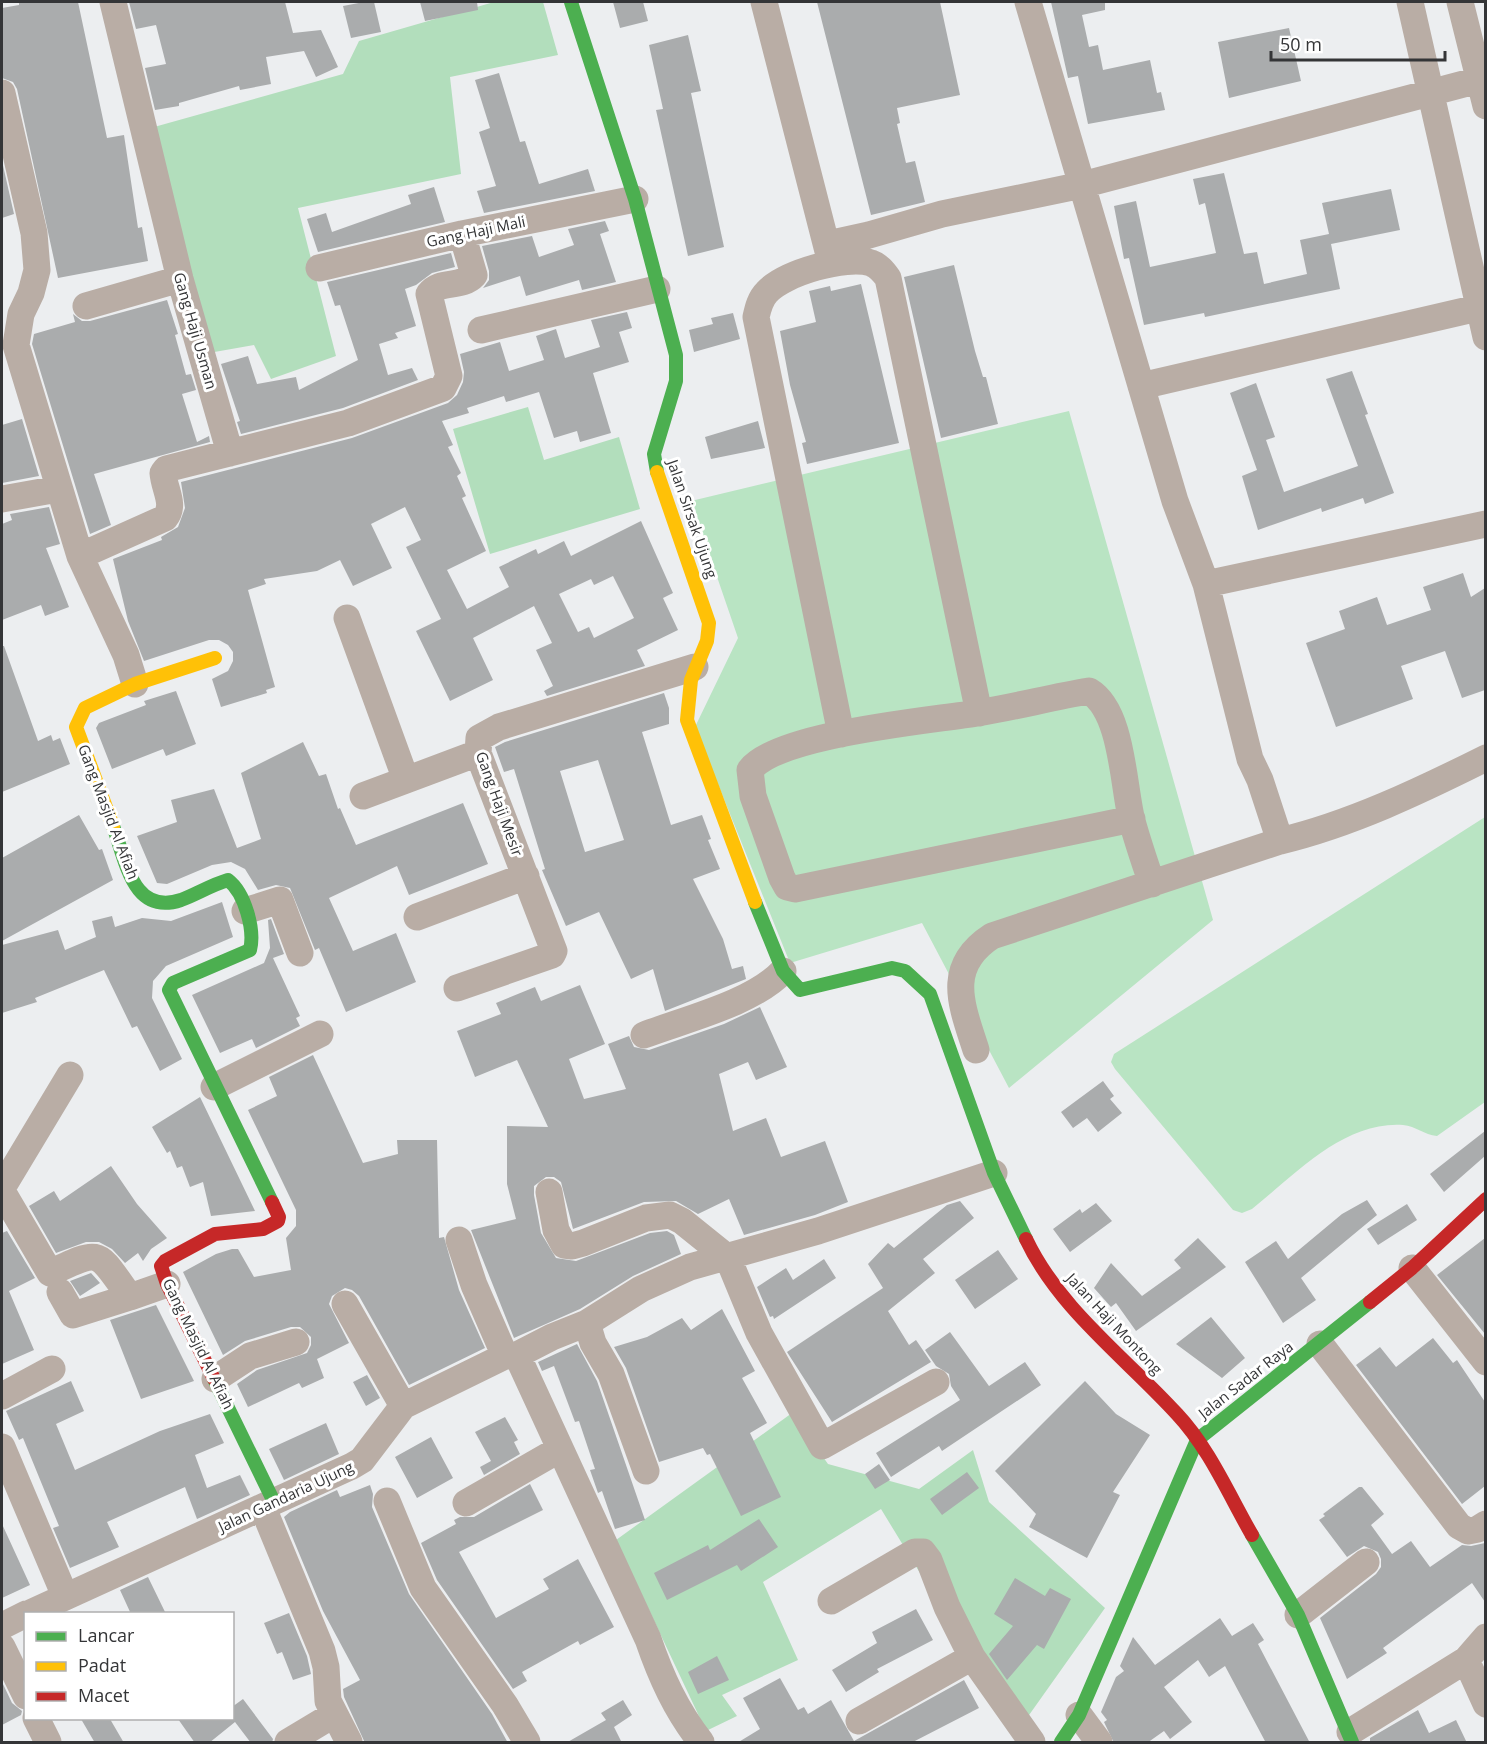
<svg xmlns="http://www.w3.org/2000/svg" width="1487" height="1744" font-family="'Open Sans',sans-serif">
<rect width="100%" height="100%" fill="#eceef0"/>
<path fill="#b9e4c3" d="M1069,411L1213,920L1009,1088L922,923L790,963L695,727L738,638L691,501Z
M1485,817V1102L1437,1136C1424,1135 1416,1126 1403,1125C1343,1121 1295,1175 1252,1209L1242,1213L1233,1210L1115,1069L1111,1062L1114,1054Z"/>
<path fill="#b2debc" d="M494,2H543L558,55L450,77L461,174L298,208L336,356L271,379L254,345L203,354L147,129L343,74L359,41Z
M528,407L544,460L619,437L640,509L490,554L453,429Z
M792,1413L828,1464L919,1489L973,1450L989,1502L1105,1608L1017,1732L881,1509L763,1582L798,1660L722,1695L737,1716L706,1731L616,1540Z"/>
<path fill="#aaacad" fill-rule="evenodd" d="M19,2H78L107,138L124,135L138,228L142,227L148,261L58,278L17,89L13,82L2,78V8L19,5Z
M129,2H285L293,33L321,30L338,67L316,77L304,51L266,57L271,84L240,90L239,86L179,103V106L155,110L145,68L166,64L156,25L136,29Z
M364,2H374L381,32L351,38L343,6Z
M420,2H477L478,10L425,21Z
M613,2H643L648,21L620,28Z
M817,2H940L960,95L897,108L900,123L897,124L906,163L915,161L925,202L871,215Z
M1051,2H1105V10L1082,15L1089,47L1098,45L1103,70L1150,60L1157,93L1161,92L1165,110L1088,124L1078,76L1068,78Z
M1289,28L1301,81L1229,98L1218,42Z
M688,35L701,91L691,93L724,247L688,256L656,110L663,109L649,45Z
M499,73L520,142L525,141L539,184L588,169L595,191L484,213L477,191L496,186L479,132L490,128L475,80Z
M2,161L14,214L2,218Z
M1224,173L1244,254L1257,252L1264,284L1307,274L1300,240L1329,234L1322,203L1391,189L1400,230L1331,244L1340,289L1205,317L1204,313L1144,325L1129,258L1124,259L1114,206L1136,201L1150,267L1216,253L1205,203L1199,205L1193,179Z
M434,187L445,222L318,252L307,219L326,213L332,232L411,204L408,195Z
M605,221L609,231L600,234L616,282L582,290L579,280L526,296L520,276L483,288L489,280V271L482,246L532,236L539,257L574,245L568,229Z
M451,253L455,267L432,273L416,285L405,289L416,326L395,333L398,338L379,344L388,375L412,368L418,380L343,408L241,434L237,422L240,421L221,364L248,356L257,384L296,377L299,390L358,360L340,305L335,306L327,282Z
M954,265L975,351L983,377H986L998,424L941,438L904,277Z
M861,284L899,443L807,464L802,443L806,442L790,385L780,331L816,322L809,291L830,286L831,291Z
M167,300L178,334L175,335L186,375L191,374L196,390L182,394L197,442L209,436L210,442L94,474L111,525L90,534L32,344L34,334L75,322L73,314L82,321H90Z
M627,312L632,328L619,332L629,362L593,373L611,433L580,442L577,431L554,438L539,392L506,402L504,396L467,408L469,413L442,421L453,445L448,447L461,473L457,476L466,496L462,498L486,551L447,570L467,609L509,587L499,567L536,549L538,554L564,541L571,556L641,521L673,593L663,598L678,630L637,650L645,666L547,696L544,691L553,686L536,650L552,643L534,606L473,638L493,680L450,701L416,631L441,619L406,547L421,540L405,507L371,524L392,568L353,586L340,560L317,571L264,579L266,584L248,590L275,687L266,690L267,693L221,707L212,679L228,671L233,661V652L228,645L219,640H209L144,661L128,621L113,559L162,540L161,537L178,527L185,508L181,482L352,438L448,403L457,395L463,382L464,372L460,354L500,342L509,371L544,360L536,336L556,329L565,358L600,347L591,320ZM613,576L634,618L594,638L589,627L578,632L559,594L591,579L594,585Z
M733,313L740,339L694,352L689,330L713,324L711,318Z
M1352,371L1368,414L1365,415L1394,493L1365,504L1363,498L1322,512L1321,508L1258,530L1242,476L1257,470L1230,393L1256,383L1275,437L1266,440L1284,492L1358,466L1326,379Z
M22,419L39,476L2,483V425Z
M758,421L765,448L711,459L705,437Z
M49,507L60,544L46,548L69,607L45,616L41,605L2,620V524L12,520L10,514Z
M1463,573L1471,597L1485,588V690L1462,698L1445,651L1401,666L1413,699L1336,727L1306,643L1345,629L1339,611L1377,597L1387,625L1431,610L1423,587Z
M2,646H4L38,741L51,735L53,741L60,738L70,764L2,792Z
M176,691L196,744L166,756L163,749L112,769L96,728L99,723L146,705L144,701Z
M664,693L669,708V724L642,732L671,825L702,815L711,839L708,840L720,869L693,879L723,939L732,969L743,966L746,979L665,1011L653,969L631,979L599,912L566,926L542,870L545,869L514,769L504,772L495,747L505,742ZM598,760L624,840L585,852L560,771Z
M303,742L319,776L326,774L338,809L340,808L356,845L463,803L488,864L409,895L397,866L329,898L353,951L396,933L416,982L346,1012L319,948L315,950L290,888L276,885L258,890L245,869L231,862L212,865L167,884L157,883L137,836L177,822L171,800L214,789L237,848L261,839L241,773Z
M79,815L99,850L102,849L113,880L2,941V858Z
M222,902L233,937L166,966L153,981L152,998L182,1059L160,1071L137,1026L132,1028L104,970L35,998L37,1002L2,1013V945L58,930L65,950L96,937L92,921L112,916L115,927L142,918L171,921Z
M271,919L284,954L273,958L300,1016L296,1018L300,1026L256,1048L252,1039L220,1053L192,995L264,963L270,948L268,920Z
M580,985L605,1044L569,1059L584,1099L626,1089L608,1044L629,1036L634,1047L649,1050L724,1024L760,1007L787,1067L756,1080L748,1062L719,1074L733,1131L766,1118L781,1157L825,1141L848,1202L815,1215L744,1235L729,1199L698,1214L676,1201L644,1202L573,1229L561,1182L554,1177H546L534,1186V1195L541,1233L556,1258L576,1261L650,1233L667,1231L674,1235L681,1254L633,1276L580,1309L514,1338L471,1230L516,1219L507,1184V1126L548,1127L517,1060L475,1077L457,1031L501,1014L496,1003L535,987L541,1001Z
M313,1055L363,1163L398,1154L397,1140H437L439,1238L444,1237L459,1290L485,1348L409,1385L359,1296L352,1290L345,1288L332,1296L329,1304L349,1343L317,1359L324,1378L302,1388L299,1383L248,1407L237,1384L257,1370L307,1353L311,1345V1337L300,1327H291L245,1341L223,1355L183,1272L216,1254L232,1249H238L254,1277L291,1270L286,1238L296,1226V1210L248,1110L277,1096L269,1077Z
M1103,1081L1114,1096L1110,1099L1122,1113L1098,1132L1087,1118L1073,1128L1061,1112Z
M200,1097L255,1211L211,1216L203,1182L190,1187L182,1166L177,1168L170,1151L167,1153L152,1127Z
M1485,1131V1156L1444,1192L1430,1174Z
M111,1166L137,1204L167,1238L151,1249L143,1261L138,1253L125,1263L112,1249L99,1242H86L56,1253L29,1206L54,1191L60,1201Z
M1367,1200L1377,1215L1301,1278L1316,1300L1283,1323L1245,1262L1276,1241L1288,1259L1342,1214Z
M960,1201L974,1218L923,1259L935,1273L888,1311L909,1345L916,1340L931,1362L832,1422L787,1352L883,1288L868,1264L888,1243L894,1248L947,1205Z
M1096,1203L1112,1221L1070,1252L1053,1229L1080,1209L1082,1213Z
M1407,1204L1417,1220L1378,1245L1367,1229Z
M7,1231L35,1278L9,1291L34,1350L2,1364V1233Z
M1198,1238L1226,1267L1136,1331L1116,1303L1111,1307L1094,1288L1111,1263L1142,1296L1181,1268L1174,1260Z
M1485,1238V1334L1437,1275Z
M998,1250L1018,1279L975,1309L955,1280Z
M824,1259L836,1278L774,1319L773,1316L770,1317L757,1287L786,1268L793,1280Z
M91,1273L100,1283L80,1296L70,1281Z
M156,1305L194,1381L141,1399L110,1320Z
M722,1309L755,1371L742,1378L767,1423L750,1433L781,1497L741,1516L710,1454L707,1455L703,1448L659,1462L626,1368L614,1347L647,1337L682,1318L691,1330Z
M1211,1317L1245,1358L1222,1378L1176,1344Z
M950,1332L989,1386L1025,1362L1041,1385L942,1451L939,1446L891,1477L876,1453L960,1400L951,1386L949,1374L936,1366L925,1350Z
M1433,1338L1453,1363L1457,1360L1485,1402V1486L1462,1504L1356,1365L1380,1347L1396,1367Z
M577,1344L597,1381L645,1520L615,1529L602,1491L598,1493L590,1470L595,1469L579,1421L575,1422L554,1366L542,1371L538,1362Z
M367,1375L380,1398L366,1406L353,1382Z
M71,1381L84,1411L56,1424L75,1470L160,1431L210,1414L224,1443L195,1455L207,1488L240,1475L250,1495L197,1519L185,1487L107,1522L119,1547L70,1568L53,1528L59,1526L23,1438L19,1440L6,1411Z
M1085,1381L1116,1414L1150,1435L1113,1492L1120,1495L1087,1558L1029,1527L1036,1514L995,1471Z
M505,1417L518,1440L514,1442L520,1454L484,1475L480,1467L491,1461L475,1432Z
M326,1423L339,1454L284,1480L269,1449Z
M431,1437L453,1478L417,1498L395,1457Z
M879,1464L890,1480L875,1489L865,1474Z
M967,1472L979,1488L942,1515L930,1499Z
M530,1484L543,1510L459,1552L496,1618L549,1589L543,1579L578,1559L614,1627L580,1645L578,1641L522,1672L527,1681L513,1689L437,1580L421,1543L456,1524L454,1520L460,1517H474Z
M370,1485L373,1494L372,1507L409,1594L492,1714L508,1743H365L344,1697L343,1689L360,1680L323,1611L284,1517L290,1512L337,1490L340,1497Z
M1359,1487H1362L1384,1514L1371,1525L1392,1554L1411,1541L1430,1567L1462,1545L1471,1546L1485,1543V1602L1472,1583L1383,1648L1387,1653L1347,1679L1320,1618L1376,1574L1381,1567V1559L1378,1552L1364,1546L1347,1557L1319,1520L1325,1516L1323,1514Z
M759,1519L778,1547L741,1571L737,1565L667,1600L654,1573L708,1545L710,1550Z
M2,1524L30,1585L2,1598Z
M148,1577L166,1614H131L120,1590Z
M1015,1578L1045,1596L1050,1588L1071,1599L1044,1649L1037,1645L1007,1680L989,1654L1013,1626L994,1614Z
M916,1609L933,1640L877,1669L879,1672L846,1692L832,1670L877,1643L872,1632Z
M289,1613L307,1656L311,1674L293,1680L282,1652L277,1654L264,1623Z
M1220,1618L1232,1636L1253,1623L1264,1640L1258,1644L1310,1743H1266L1225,1666L1209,1677L1198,1660L1164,1687L1192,1722L1170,1739L1164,1731L1147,1743H1114L1104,1722L1107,1720L1101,1712L1116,1677L1124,1671L1120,1666L1133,1637L1155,1665Z
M717,1656L729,1680L698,1694L688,1672Z
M780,1678L798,1710L804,1707L808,1714L831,1700L854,1741L964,1680L979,1708L911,1743H737L760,1729L743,1698Z
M2,1682L12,1703L22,1711L21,1715L2,1725Z
M243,1699L273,1739L272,1743H251L235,1722L209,1743H195L178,1719H232V1707Z
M623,1700L632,1715L614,1727L622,1743H566L606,1720L601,1713Z
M1418,1710L1429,1733L1456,1720L1467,1743H1370V1738Z
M81,1719H110L124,1743H95Z"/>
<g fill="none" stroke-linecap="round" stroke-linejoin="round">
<path stroke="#b9ada5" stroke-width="27" d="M113,2L180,279L230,453
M764,2L830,259
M1028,2L1175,501L1206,584L1250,759L1260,780L1280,841
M1410,2L1486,337
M1460,2L1486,106
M2,93L34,233L37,270L31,293L21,314L16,345L80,556L126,655L135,684
M828,244L869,235L942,214L1082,185L1486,78
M319,268L462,234L635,199
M86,306L180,279
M481,330L657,289
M1141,386L1486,306
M2,499L58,489
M80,556L165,518C176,505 164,489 163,473L166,469L348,423L443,388L449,376L429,294C440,279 461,289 474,275L462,234
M1206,584L1486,524
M347,618L406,780
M841,734L756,317C758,308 760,299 767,292C784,273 846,255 871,263C879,266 883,271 888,278L979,713
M363,796L478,753
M1132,819L795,889L787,887L782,878L753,796L750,770C777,734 929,721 977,713C1015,707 1052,697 1089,691C1123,711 1123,787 1132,821C1138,843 1145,863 1152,884
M245,911L280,900L300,953
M417,917L526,876
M457,988L552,955L554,951L478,753L479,738L499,727L695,667
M644,1035C686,1019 753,1003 783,971
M976,1050C962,1006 944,967 992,936L1280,841C1351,824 1420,791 1486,758
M214,1087L320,1034
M2,1188L70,1075
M2,1191L50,1273C103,1248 96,1250 130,1297L167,1284
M549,1192L556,1230L564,1245L572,1246L583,1243L646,1218L670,1215L682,1221L728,1258L759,1333L822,1446L936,1382
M459,1240L474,1285L505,1356
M1412,1268L1486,1362
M60,1292L73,1315L130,1297
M345,1304L403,1406
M587,1323L641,1289L690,1267L818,1231L994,1173
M1320,1344L1459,1526L1468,1531L1478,1529L1486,1524
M517,1355L648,1639C661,1677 676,1710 701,1742
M215,1379L250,1356L296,1342
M2,1396L52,1369
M2,1447L65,1596
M387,1501L423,1588L505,1705L527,1742
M466,1503L560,1449
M263,1508L322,1651L326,1667L328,1701L349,1742
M831,1601L915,1552H923L929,1560L947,1607L972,1657L1032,1742
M28,1614L352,1466L362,1460L403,1406L505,1356L517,1355L552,1337L587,1323L593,1343L611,1374L646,1471
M1298,1615L1366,1562
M2,1626L26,1614
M2,1647L26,1696
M1466,1660L1486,1704
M1079,1715L1099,1742
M36,1718L48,1742
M859,1721L972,1657
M1350,1732L1466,1660L1486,1637
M288,1742L333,1715"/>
<path stroke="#4caf50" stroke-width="14" d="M571,2L635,199L676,355V381L654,454L657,472
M113,826C126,860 132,916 181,900C197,894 211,885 228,880C245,893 255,930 250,950L173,983L169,990L272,1202
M755,902L783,971L800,990L892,968L905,971L930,994L994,1173L1026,1239
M214,1379L274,1502
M1252,1535L1298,1615L1352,1742
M1061,1742L1079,1715L1197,1440L1370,1302"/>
<path stroke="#ffc107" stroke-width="14" d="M657,472L709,623L707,641L691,680L687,720L755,902
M113,826L76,727L85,708L135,684L215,658"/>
<path stroke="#c62828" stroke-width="14" d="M1026,1239C1059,1309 1126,1358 1177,1414C1209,1448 1229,1495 1252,1535
M1370,1302L1412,1268L1486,1199
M214,1379L167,1284L161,1266L165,1261L215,1234L263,1229L278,1221L279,1217L272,1202"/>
</g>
<g text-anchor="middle" stroke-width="6" stroke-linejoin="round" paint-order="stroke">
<g font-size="15" fill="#343537" stroke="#fff">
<text transform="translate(476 232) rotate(-12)" y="5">Gang Haji Mali</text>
<text transform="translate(195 331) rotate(74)" y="5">Gang Haji Usman</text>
<text transform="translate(692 519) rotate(71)" y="5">Jalan Sirsak Ujung</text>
<text transform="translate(499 804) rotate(70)" y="5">Gang Haji Mesir</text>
<text transform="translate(108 812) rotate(69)" y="5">Gang Masjid Al Afiah</text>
<text transform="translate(1114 1324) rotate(47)" y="5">Jalan Haji Montong</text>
<text transform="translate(198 1344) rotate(64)" y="5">Gang Masjid Al Afiah</text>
<text transform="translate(1246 1380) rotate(-38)" y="5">Jalan Sadar Raya</text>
<text transform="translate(286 1497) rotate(-25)" y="5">Jalan Gandaria Ujung</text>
</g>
</g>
<rect width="1487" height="1744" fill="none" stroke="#343537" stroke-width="6"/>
<rect x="24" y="1612" width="210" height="108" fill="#ffffff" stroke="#aeaeaf" stroke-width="1.5"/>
<rect x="36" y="1632" width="30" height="9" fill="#4caf50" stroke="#aeaeaf" stroke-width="1.5"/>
<text x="78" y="1642" font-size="18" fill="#343537">Lancar</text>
<rect x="36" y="1662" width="30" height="9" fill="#ffc107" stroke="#aeaeaf" stroke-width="1.5"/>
<text x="78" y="1672" font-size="18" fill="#343537">Padat</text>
<rect x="36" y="1692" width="30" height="9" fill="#c62828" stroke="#aeaeaf" stroke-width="1.5"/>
<text x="78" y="1702" font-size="18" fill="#343537">Macet</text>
<path d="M1271 51v9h174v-9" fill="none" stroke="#343537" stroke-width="3"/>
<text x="1280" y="51" font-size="18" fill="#343537" stroke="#ffffff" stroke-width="4.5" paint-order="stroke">50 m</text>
</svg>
